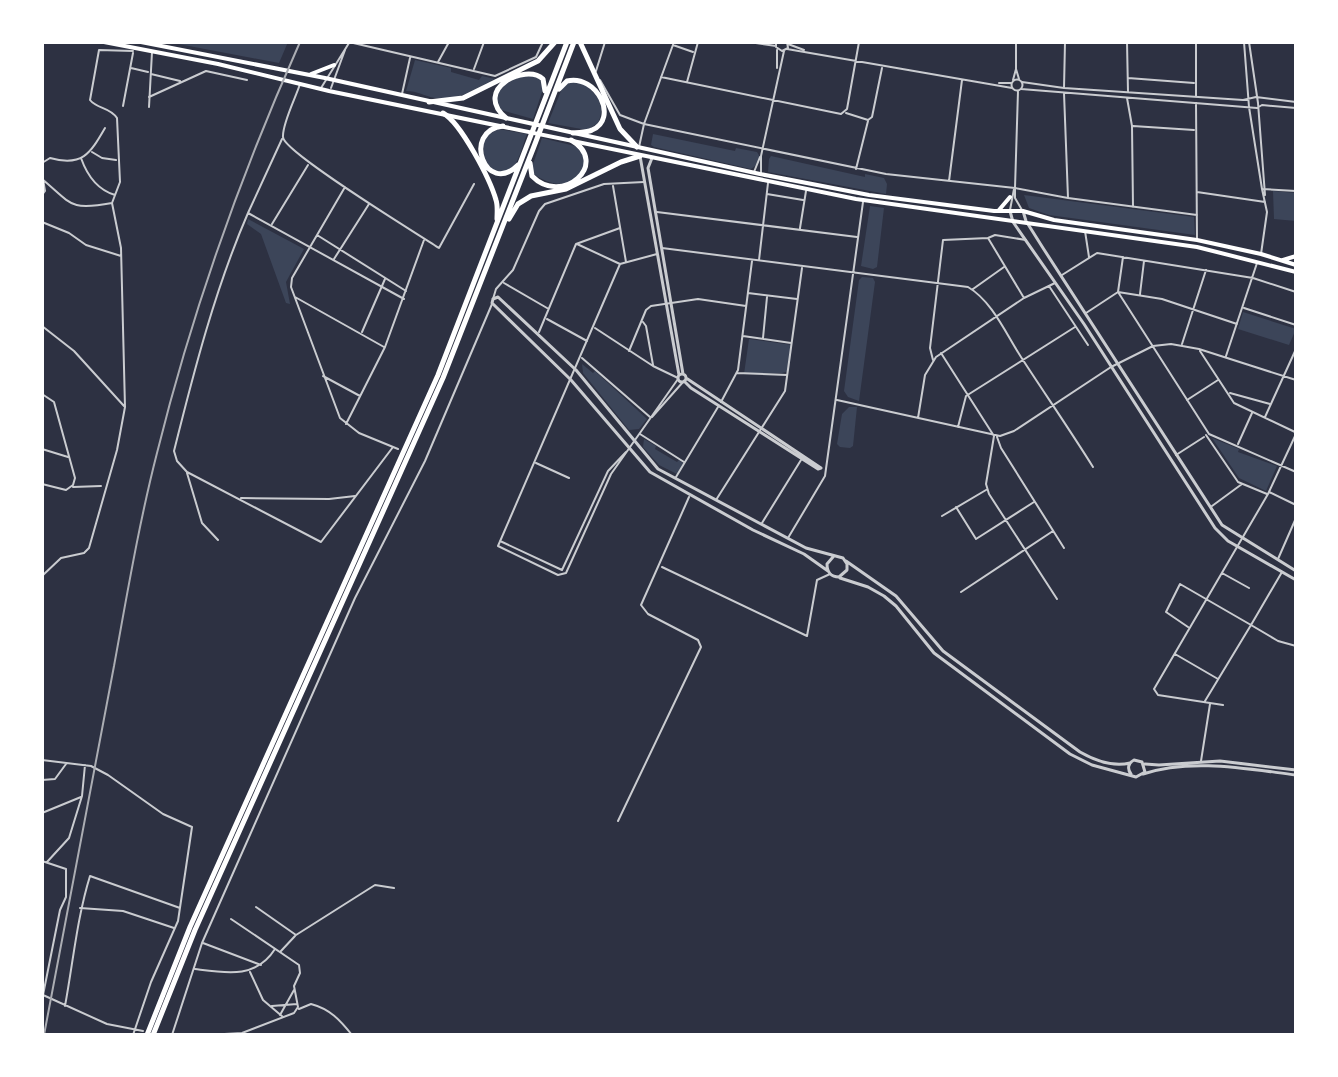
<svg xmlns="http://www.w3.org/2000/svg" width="1338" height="1077" font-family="'Titillium Web',sans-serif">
<rect width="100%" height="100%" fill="#2d3142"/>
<path fill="#3c4559" d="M168,42H288L279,63Z
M415,60L451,68V72L479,80L482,76L495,79C475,89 459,101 435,98C424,96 418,91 406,91Z
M527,74L539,78L544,86L533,119L501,110L495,100C500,85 512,80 527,74Z
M580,81C595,92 607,103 598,123L587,130L548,123L563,86L568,82Z
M498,129L527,134C523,144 520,158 514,166C500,186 476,161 486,136Z
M653,134L735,151L736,148L757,152L760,157L759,163L751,169L654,147L651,145Z
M542,138L575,146L585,156C583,188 555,190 534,174L532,167Z
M771,156L865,177V174L884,178L887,184L886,194L768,172L769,159Z
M1273,191L1296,193V221L1274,219Z
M1024,195L1194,217L1195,235L1049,215L1029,208Z
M870,206L884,208L877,267L873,269L861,266Z
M248,219L304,249L286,282L290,304L286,303L261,234L247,224Z
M862,277L873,278L875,282L859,401L848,397L844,391L859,280Z
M1243,312L1296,329L1289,345L1238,329Z
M749,339L792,345L789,371L782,373L744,374Z
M582,364L593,373L595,371L647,419L639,429L629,430L583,373Z
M849,407H857L853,446L850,448L840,447L837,444L842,414Z
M1212,438L1239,449L1238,452L1277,466L1266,491L1239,478Z
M644,439L656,446L655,449L677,462L679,460L684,464L677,474L659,465L643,447Z"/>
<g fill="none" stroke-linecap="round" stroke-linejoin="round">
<path stroke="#caccd0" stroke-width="2" d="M349,42L495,76L536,57L543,42
M749,42L776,46
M776,42V47L782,51L788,48L787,42
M1127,42L1128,92
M1196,42V97
M1244,42L1249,107L1262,189L1267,212L1261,254
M1249,42L1258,103L1265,195
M788,44L804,50
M673,45L693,52
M787,49L1012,88
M438,62L449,42
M131,68L148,72
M777,68V50
M474,69L484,42
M1016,69V42
M596,71L605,42
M151,74L180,81
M661,77L841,114L847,109L859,42
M1128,78L1194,83
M1011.5 85a5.5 5.5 0 1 1 11 0a5.5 5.5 0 1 1-11 0Z
M600,80L620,115L644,124L886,174L1015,188L1068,198L1197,215
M1013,80L1016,69L1019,79
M687,82L698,42
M1022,82L1064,88L1243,100L1256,97L1296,102
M999,83H1012
M300,84C296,97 282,124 283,137C283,152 418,234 439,248L474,184
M321,88L349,43
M331,88L345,50
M1064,88L1065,42
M1021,89L1257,108L1262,105L1296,108
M1018,91L1015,188V198L1022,210
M1064,93L1068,198
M402,94L410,58
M149,97L206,71L247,80
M1127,98L1132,126L1133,207
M1196,103L1197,240
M123,106L133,53
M149,107L152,52
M846,113L868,120L872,117L882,68
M1133,126L1194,130
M282,139L248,213L404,299
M639,147L644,124L674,42
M92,152L102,158L116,160
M81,158C87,175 98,190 115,195
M42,163L50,158C82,167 90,154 105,128
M856,169L868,121
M754,172L760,157
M42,173L45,191L42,195
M761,173V156L784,51
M42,179C72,204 69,211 112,203L120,182L117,118C110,107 97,109 90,100L99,50L133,51
M949,181L962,80
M613,186L626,262
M345,187L292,278L291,287L340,418L359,433L398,449
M1262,189L1296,191
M1197,192L1265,202
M767,194L803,200
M1010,210L1014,189
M657,212L857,237
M248,213C215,289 194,371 174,451L177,461L187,472L321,542L393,447
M42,222L69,233L86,245L121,256
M272,224L308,165
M800,228L806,191
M1085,231L1089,257
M317,235L406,291
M577,244L620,264L657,254
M662,248L968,287C992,301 1006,334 1021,357C1045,394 1070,430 1093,467
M1123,257L1118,292L1209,434L1296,472
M334,259L369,204
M759,260L768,183
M620,264L498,546L558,575L566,573L611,474L678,379
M1062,275L1097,253L1253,278L1296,292
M504,283L547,308
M1049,286L1088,345
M973,289L1004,267
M748,293L797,299
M1140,294L1144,261
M295,297L384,347
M1024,298L988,238L995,235L1026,240
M493,299L496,289L513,270L539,211L545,204L604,184L644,182
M1244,308L1296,325
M1086,313L1118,292L1162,299L1237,324
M547,319L587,341
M643,322L646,326L653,365
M42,326L74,351L124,406
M595,328L653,366L678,378
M362,332L385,279
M539,332L576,244L620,228
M743,336L791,343
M763,338L767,297
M1182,344L1206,270
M629,351L646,310L651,306L698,299L746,306
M1200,351L1234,403L1295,432
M941,353L994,436L986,484L989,494L1057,599
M1226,356L1257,263
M582,358L650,417
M933,360L930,348L943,240L988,238
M737,373L787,375
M323,376L360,396
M1230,393L1270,404
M42,394L54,402L75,478L73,485L66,490L42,484
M837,400L1000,436L1014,431L1111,367L1153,346L1171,344L1199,349L1296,380
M1187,400L1218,380
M721,402L738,370L752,261
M652,417L683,382
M1265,417L1296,349
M918,418L925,375L936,357L1024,298L1055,283
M346,424L385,347L424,240
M958,427L966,396L1075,327
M640,434L684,462
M1206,435L1238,482L1267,494
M997,437L1001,448L1064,548
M1238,444L1252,413
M42,449L68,457
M1176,455L1204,437
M536,463L569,478
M187,473L202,523L218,540
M676,477L718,407
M73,487L101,486
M1269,492L1296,505
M241,498L329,499L355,496
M716,500L785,391L802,268
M1212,506L1242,484
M956,507L976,539L1034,502
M942,516L986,490
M762,523L801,460
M788,538L825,476L863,202
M500,541L562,570L608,471L626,452
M1278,559L1296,518
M662,567L807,636L817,580L830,574
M1222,573L1249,588
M42,576L61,558L84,553L89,548L117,450L125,407L121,248L112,203
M961,592L1053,531
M1188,627L1166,612L1180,584L1251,625L1282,572
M1175,654L1218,679
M1205,701L1251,625L1278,641L1296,646
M1223,705L1158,695L1154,689L1268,494L1296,434
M42,760L91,766L108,775L163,814L192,827L178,921L151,982L133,1035
M1201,761L1210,704
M42,780L55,779L66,764
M42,813L81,797
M618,821L701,647L698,640L648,614L641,605L689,497
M42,861L66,869V897L60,910L43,995
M47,862L69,838L82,796L85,765
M256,907L296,935L375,885L394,888
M80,908L123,911L174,928
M203,943L261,965
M42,945L43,946
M281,951L295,936
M195,969C226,973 256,979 275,949
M250,972L263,1000L283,1017
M43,995L107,1024L143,1031
M65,1006C73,963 77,918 90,876L180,908
M272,1006L297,1004
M299,1009L311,1004C330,1009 340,1020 352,1035
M280,1015L294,990
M172,1035L202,943L355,598L425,461L492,304
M207,1035L242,1033L294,1013L298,1007L294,986L300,973L299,965L231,919"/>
<path stroke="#caccd0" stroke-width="3" d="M640,156L679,375
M652,158L648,168L683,374
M1010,211L1013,222L1084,324L1215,528L1228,541L1296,580
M1023,211L1026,221L1043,248L1222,525L1296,571
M493,299L498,297L576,370L658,469L806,548L843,558L847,564V570L839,577C831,577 827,572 827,564L833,557
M493,299L492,303L571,380L650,472L753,530L804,554L828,571
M678 378a4 4 0 1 1 8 0a4 4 0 1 1-8 0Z
M686,378L821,468
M684,381L691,388L818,469L821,468
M846,561L896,596L943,651L1080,752C1094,760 1113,767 1130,763
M840,578L868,587L884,596L896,606L934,653L1070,754L1092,765L1136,777L1145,772L1142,762L1134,760C1128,763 1127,769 1131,774
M1145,764L1159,765L1220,761L1296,770
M1143,774C1191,758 1247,769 1296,775"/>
<path stroke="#fff" stroke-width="4" d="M104,42L218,64L329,91L856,199L1197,247L1296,272
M141,42L325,78L760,174L869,195L994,211H1023L1054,220L1197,240L1261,254L1296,265
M311,74L334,65
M999,210L1010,197
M1283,260L1296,256"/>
<path stroke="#fff" stroke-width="5" d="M580,42L620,129L637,147
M559,89L567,81C597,74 619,119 592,130C587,133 579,132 573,133
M429,102L463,98L538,61L555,42
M443,113C461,123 490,179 496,200C498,206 497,213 497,219
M506,118C472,89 526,63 543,79L545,91
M503,126C461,131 486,197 518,165
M533,149L574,42
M530,163L532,176C562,207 611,163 571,140
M509,219L518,204L531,196L566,189L621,162L640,156
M147,1035L190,927L438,375L567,42
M153,1035L195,930L443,378L533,149"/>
<path stroke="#abadb3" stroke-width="2" d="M44,1035C68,912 91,789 114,666C127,595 139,523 157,453C192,312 241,174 300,42"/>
</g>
<rect width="1338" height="1077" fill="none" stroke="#ffffff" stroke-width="88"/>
</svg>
